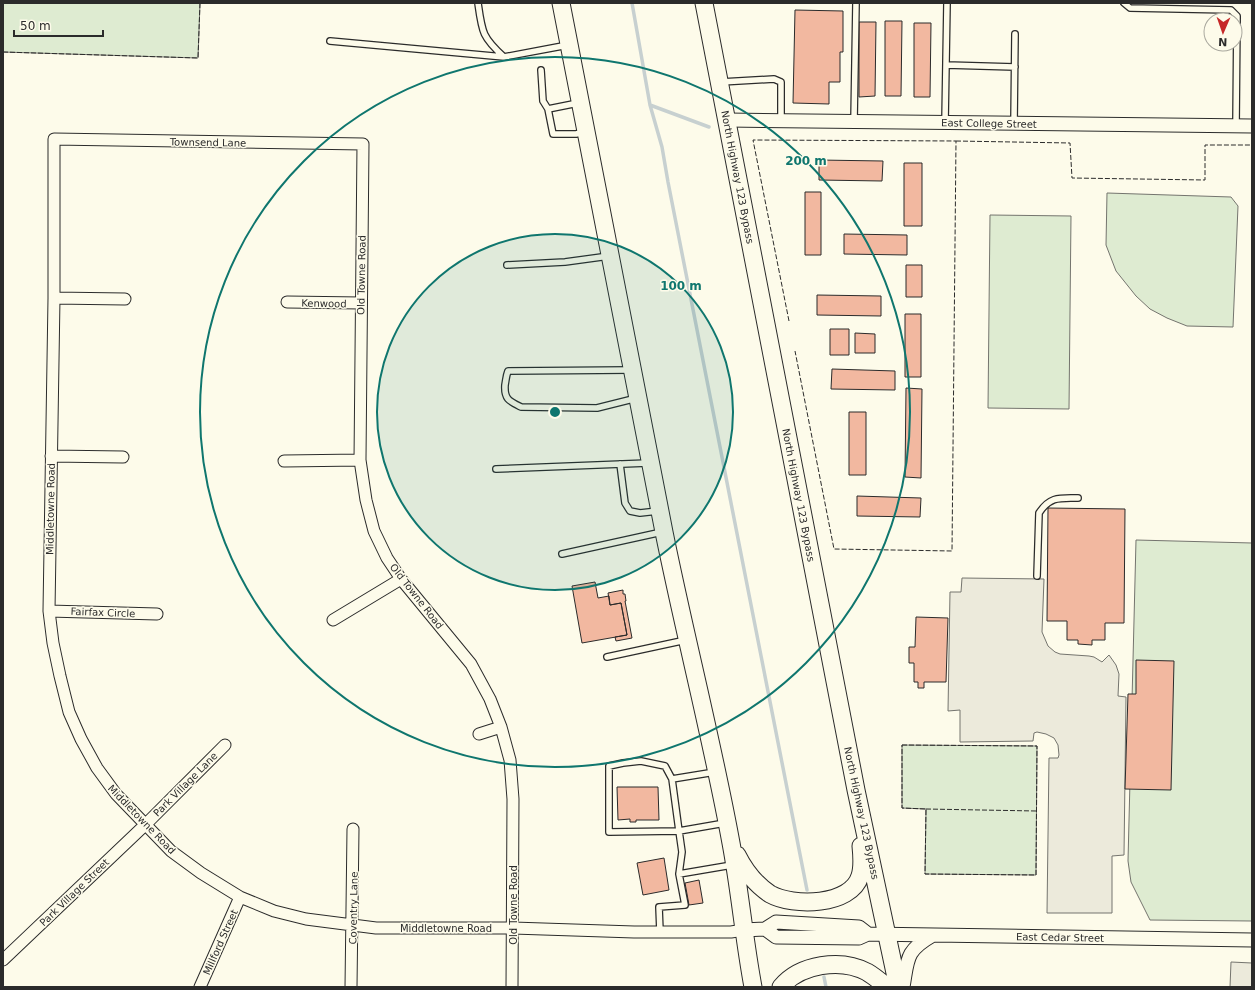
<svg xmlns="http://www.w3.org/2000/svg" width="1255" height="990" font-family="'DejaVu Sans',sans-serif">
<rect width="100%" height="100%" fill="#fdfbea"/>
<path fill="#deebd1" stroke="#74746e" d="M3,3H200L198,58L3,52Z
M1107,193L1231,197L1238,206L1233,327L1187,326L1167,318L1150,309L1136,296L1116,271L1106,245Z
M990,215L1071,216L1069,409L988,408Z
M1136,540L1252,543V921L1150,920L1131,882L1128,861Z
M902,745L1037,746L1036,875L925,874L926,809L902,808Z"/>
<path fill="#eceadb" stroke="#74746e" d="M962,578L1044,579L1042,632L1048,646L1055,652L1060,654L1089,656L1094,657L1102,662L1109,655L1116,665L1119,674L1118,696L1126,697L1124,855L1112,856V913H1047L1049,758H1058L1059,755L1058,745L1054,738L1046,734L1037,732L1034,733L1033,741L960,742V710L948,711L950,592H961Z
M1231,962L1252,963V987H1230Z"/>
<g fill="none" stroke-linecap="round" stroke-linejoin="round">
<path stroke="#c7d0d0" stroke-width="3.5" d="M632,3L650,105L662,147L668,182L807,890
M650,105L709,127
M824,977L826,987"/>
</g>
<path fill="#f2b8a0" stroke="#2b2b2b" d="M795,10L843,11V52H840V82H829V104L793,103Z
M885,21H902L901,96H885Z
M859,22H876L875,96L859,97Z
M914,23H931L930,97H914Z
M819,160L883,161L882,181L819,180Z
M904,163H922V226H904Z
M805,192H821V255H805Z
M844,234L907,235V255L844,254Z
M906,265H922V297H906Z
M817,295L881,296V316L817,315Z
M905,314H921V377H905Z
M830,329H849V355H830Z
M855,333L875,334V353H855Z
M832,369L895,371V390L831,389Z
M906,388L922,389L921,478L905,477Z
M849,412H866V475H849Z
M857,496L921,498L920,517L857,516Z
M1048,508L1125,509L1124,623H1105V640H1092V645L1078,644V640H1067V621H1047Z
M595,582L598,598L609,596L610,605L621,603L627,635L582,643L572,586Z
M623,590V594H625L626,601H625L632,638L616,641L615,637L627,635L621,603L610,605L608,593Z
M916,617L948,618L946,682H924V688H918V682H914V663H909V647H915Z
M1136,660L1174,661L1171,790L1125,789L1128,694H1136Z
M617,787H658L659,820H636V822H630V819L618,820Z
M664,858L669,890L643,895L637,863Z
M699,880L703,903L689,905L685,883Z"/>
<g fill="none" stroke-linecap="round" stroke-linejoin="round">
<defs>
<path id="service" d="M478,3C482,32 482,37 504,57L568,45
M1124,3L1130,8L1231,10L1237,16L1236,125
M330,41L504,57
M946,65L1015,67
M541,70L543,101L548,109
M721,82L774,79L781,82V120
M578,103L548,109L553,134H576L585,132
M854,121L856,3
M945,122L947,3
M1014,123L1015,34
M507,265L565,262L609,256
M630,370L508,371C506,376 506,380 505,385C504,399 509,401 521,407L597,408L637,398
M620,464L625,503L630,511L640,513L658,511
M496,469L648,463
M562,554L662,532
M1037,576L1039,513C1050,496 1060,498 1078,498
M607,657L686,640
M672,779L665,766L641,761L623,763L609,766V832L679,831L672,779L715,772
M679,874L732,865
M660,932L659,907L685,905L679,874L682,852L679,831L725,823"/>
<path id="minor" d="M54,298L125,299
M287,302L361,303
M51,456L123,457
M284,461L360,460
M49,611L157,614
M333,620L401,579
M479,734L501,727
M3,960L146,824L225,745
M200,987L240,897
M351,987L353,829
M512,987L513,799L510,760L501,727L490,699L471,664L401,579L387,558L374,531L366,500L360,460L363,144L54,139V298L49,611L53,643L60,676L69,712L81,739L97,768L116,794L171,851L201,873L240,897L274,911L306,919L376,928H513L634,932H731L744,930"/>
<path id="tertiary" d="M727,120L1252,126
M765,929L776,937L859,938L868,934L1252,940
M744,930L765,929L776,922L859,927L868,934
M903,987C908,959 905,951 933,935"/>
<path id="primary" d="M561,3L664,532C685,636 712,739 731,843C740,891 744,939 753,987
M704,3L856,790L898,987
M737,855C745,871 755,884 770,894C793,907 851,906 860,876C863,867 862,856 861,846
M781,987C800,964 841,958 867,972C874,976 881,982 887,987"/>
</defs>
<use href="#service" stroke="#2b2b2b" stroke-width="8"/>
<use href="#minor" stroke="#2b2b2b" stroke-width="13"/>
<use href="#tertiary" stroke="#2b2b2b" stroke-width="15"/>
<use href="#primary" stroke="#2b2b2b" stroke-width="19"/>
<use href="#service" stroke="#fdfbea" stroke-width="5.5"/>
<use href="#minor" stroke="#fdfbea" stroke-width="11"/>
<use href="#tertiary" stroke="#fdfbea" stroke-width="13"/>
<use href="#primary" stroke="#fdfbea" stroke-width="17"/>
<path stroke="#2b2b2b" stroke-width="1" stroke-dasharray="5 2" stroke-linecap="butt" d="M3,52L198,58L200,3
M956,141L1070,143L1072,178L1205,180V145H1252
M789,321L753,140L956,141L952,551L834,549L795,351
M902,745L1037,746L1036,875L925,874L926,809L902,808Z
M926,809L1036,811"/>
</g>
<circle cx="555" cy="412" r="178" fill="#0f766e" fill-opacity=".12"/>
<g fill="none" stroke="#0f766e" stroke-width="2">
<circle cx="555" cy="412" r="178"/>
<circle cx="555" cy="412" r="355"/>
</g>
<g text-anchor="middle" stroke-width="3" stroke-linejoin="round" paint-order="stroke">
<g font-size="10" fill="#2b2b2b" stroke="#fdfbea">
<text transform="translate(989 123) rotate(1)" y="4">East College Street</text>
<text transform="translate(208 142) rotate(1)" y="4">Townsend Lane</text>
<text transform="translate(738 177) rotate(79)" y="4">North Highway 123 Bypass</text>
<text transform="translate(361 275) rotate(-89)" y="4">Old Towne Road</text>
<text transform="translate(324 303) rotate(1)" y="4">Kenwood</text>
<text transform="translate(799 495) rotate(79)" y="4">North Highway 123 Bypass</text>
<text transform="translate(50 509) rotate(-89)" y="4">Middletowne Road</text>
<text transform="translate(417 596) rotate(52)" y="4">Old Towne Road</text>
<text transform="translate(103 612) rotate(2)" y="4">Fairfax Circle</text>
<text transform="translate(185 784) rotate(-45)" y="4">Park Village Lane</text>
<text transform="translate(862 813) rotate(78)" y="4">North Highway 123 Bypass</text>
<text transform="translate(142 819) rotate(46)" y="4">Middletowne Road</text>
<text transform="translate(74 892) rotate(-44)" y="4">Park Village Street</text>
<text transform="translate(513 905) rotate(-90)" y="4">Old Towne Road</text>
<text transform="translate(353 908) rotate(-89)" y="4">Coventry Lane</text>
<text x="446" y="932">Middletowne Road</text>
<text transform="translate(1060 937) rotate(1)" y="4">East Cedar Street</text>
<text transform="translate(220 942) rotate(-66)" y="4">Millford Street</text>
</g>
</g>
<circle cx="555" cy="412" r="6" fill="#0f766e" stroke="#fdfbea" stroke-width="2"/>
<g font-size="12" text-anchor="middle" font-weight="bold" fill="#0f766e" stroke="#fdfbea" stroke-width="3" stroke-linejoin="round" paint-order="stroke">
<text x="806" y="165">200 m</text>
<text x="681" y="290">100 m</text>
</g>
<rect width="1255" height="990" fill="none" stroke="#2b2b2b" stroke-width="8"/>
<g transform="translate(1223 32) rotate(182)"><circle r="19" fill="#fdfbea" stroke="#a9a89e"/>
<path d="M0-3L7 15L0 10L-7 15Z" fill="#c62828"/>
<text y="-6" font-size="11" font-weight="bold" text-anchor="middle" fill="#2b2b2b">N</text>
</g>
<path d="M14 30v6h89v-6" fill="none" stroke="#2b2b2b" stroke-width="2"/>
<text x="20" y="30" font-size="12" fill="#2b2b2b" stroke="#fdfbea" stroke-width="3" paint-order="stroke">50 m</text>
</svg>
